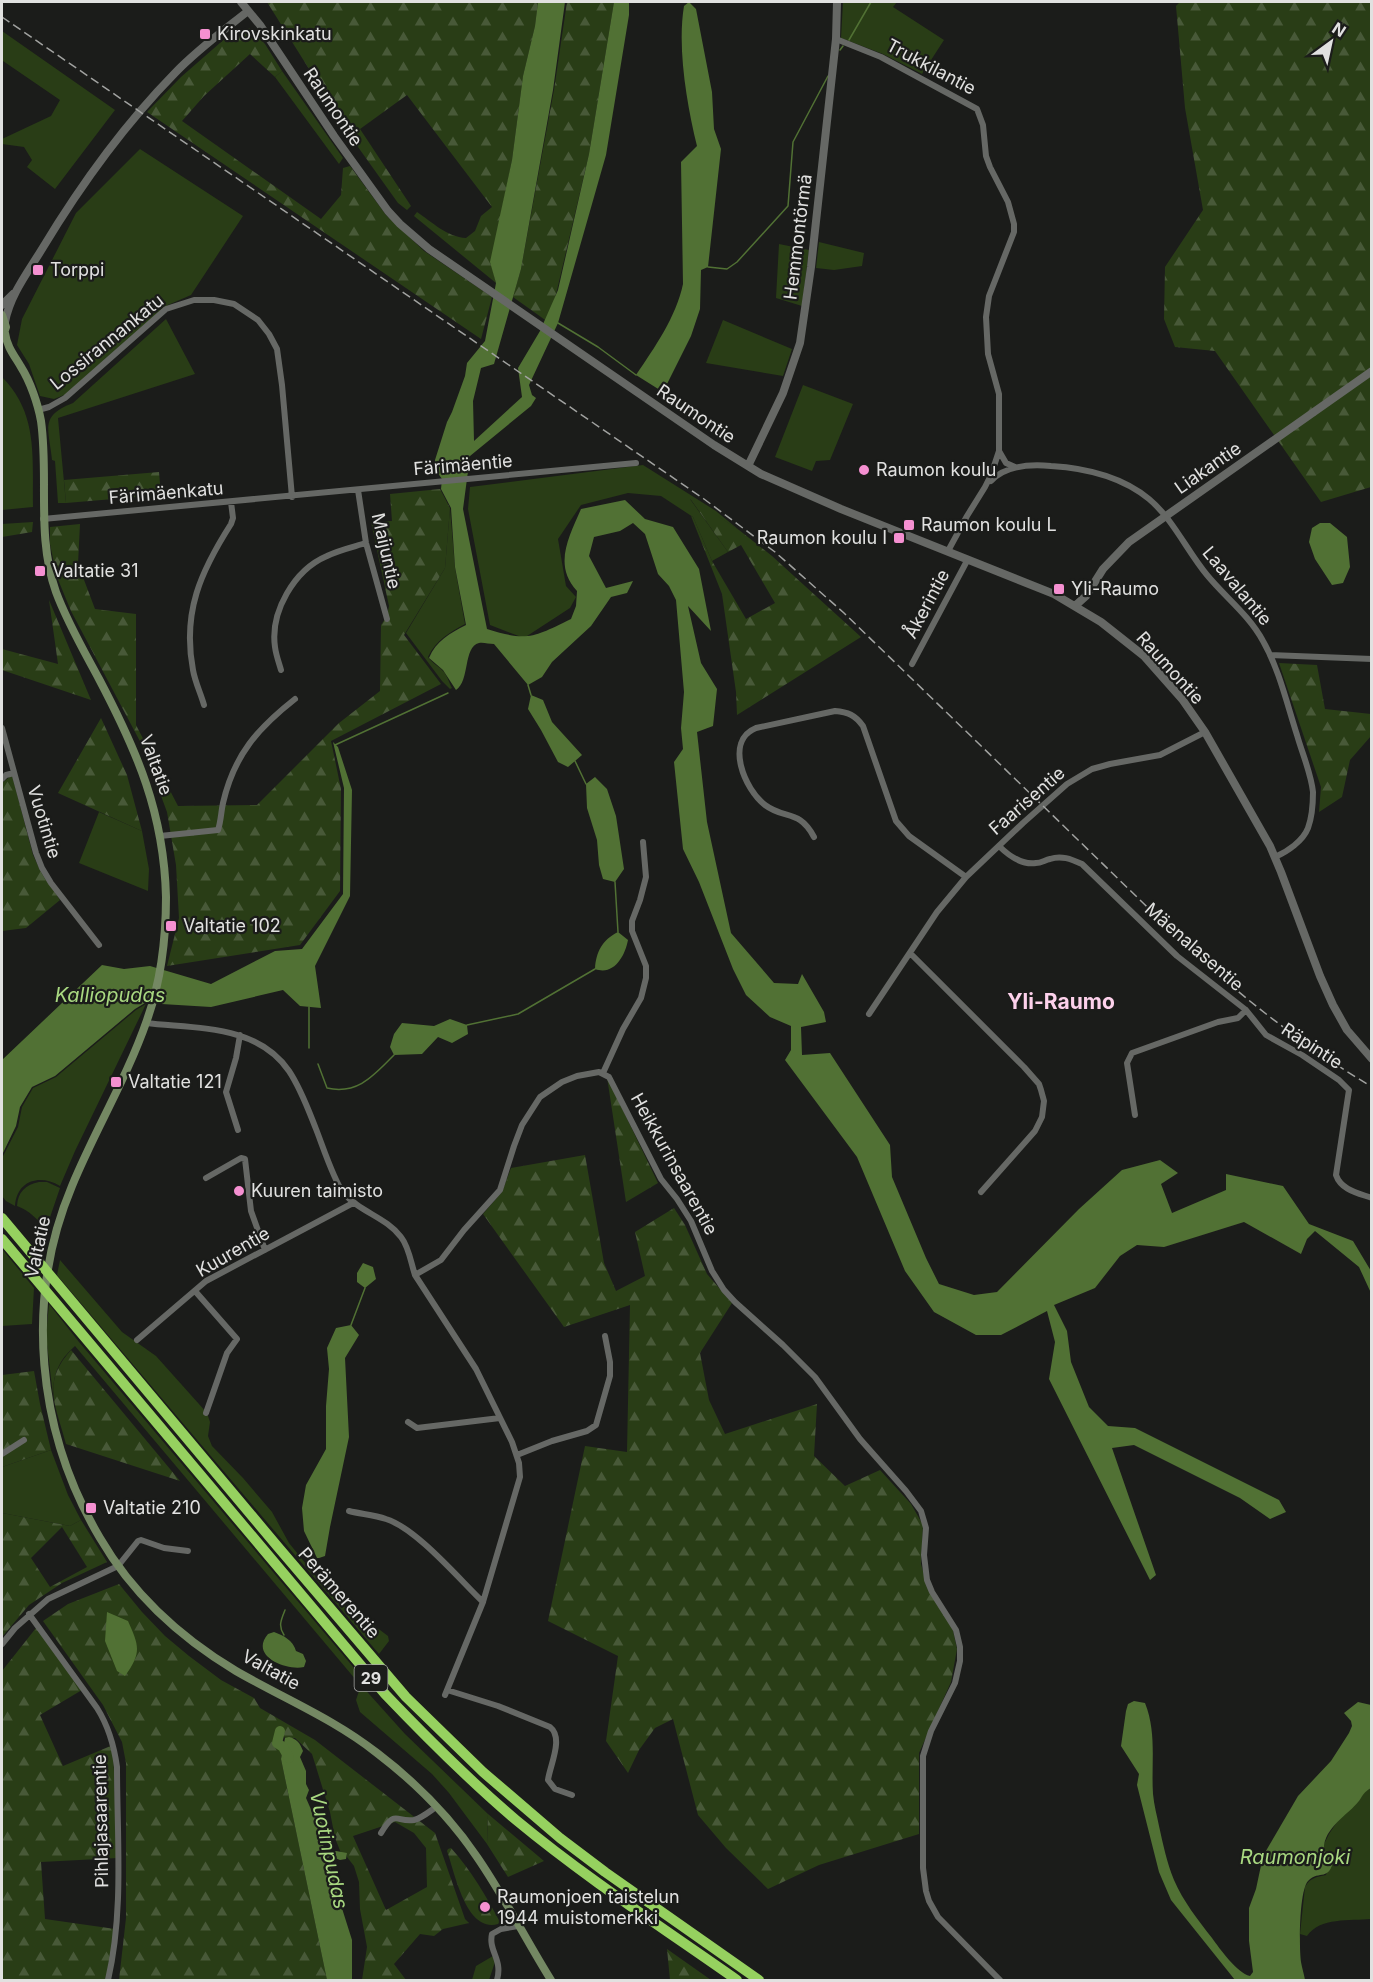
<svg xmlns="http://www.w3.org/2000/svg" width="1373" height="1982" font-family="Inter,sans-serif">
<defs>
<pattern id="forest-firs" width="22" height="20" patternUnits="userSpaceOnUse" patternTransform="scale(1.5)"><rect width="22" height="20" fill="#293d16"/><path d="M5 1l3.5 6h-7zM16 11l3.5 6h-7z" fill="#485938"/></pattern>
</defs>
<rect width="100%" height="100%" fill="#1b1c1a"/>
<path fill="#293d16" d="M843,2H897L893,7L944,40L922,74L883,54L841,38Z
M2,31L115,110L55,189L27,167L32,160L24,147L2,144V139L51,116L60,100L3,61L2,62Z
M282,71L343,158L339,164L275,77Z
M140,149L243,216L191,295L168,305L67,394L54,399L40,396L29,364L17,345L22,319L76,213Z
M819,242L864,253L862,266L834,270L816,268Z
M779,244L809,250L802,306L776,298Z
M166,319L195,374L58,418L66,503H58L55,461L52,460C49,429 39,416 73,403Z
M723,320L792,349L783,376L706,363Z
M2,377C39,414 32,459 33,507L2,510Z
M803,385L853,404L830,460L816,461L812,471L775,457Z
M643,465L716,511L739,530L690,499L728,552L712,561L693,517L661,496L628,493L581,505L558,539L566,586L576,597L570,608L524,638L490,625L468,509L470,487Z
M450,508L455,568L465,624C449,633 436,640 428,657C433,664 439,666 444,672C448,677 449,683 452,688L450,689L442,681L406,633L445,568Z
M99,812L142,831L149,869L148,891L79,863Z
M146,1004L75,1151L60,1186C40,1174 17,1180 15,1206L6,1201L2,1196V1158L18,1127L22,1107L33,1088L56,1077L136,1010Z
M39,1182H47L60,1188L46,1229C37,1219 30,1211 17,1206C18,1192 25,1185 39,1182Z
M2,1249L34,1288L32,1324L2,1326Z
M60,1260L122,1332L156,1356L207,1413L210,1422L208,1436L212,1446L243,1478L272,1512L289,1543L323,1585L351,1613L372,1624L388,1636L389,1641L379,1654L57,1275Z
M49,1304L79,1342L360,1675L356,1680L75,1346C59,1360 53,1374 53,1395L46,1336Z
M51,1450L68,1495L81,1520L70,1526L2,1513V1467Z
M361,1685L405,1734L488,1814L487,1844L449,1793L432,1774L360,1712L356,1700Z
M1371,1788V1919C1350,1921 1320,1917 1307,1936L1300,1934L1305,1887C1310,1878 1316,1877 1326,1875L1331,1854L1326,1853L1323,1846L1329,1834L1341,1816L1358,1802L1363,1793Z
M493,1956L496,1959L489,1980H472L476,1966Z"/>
<path fill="url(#forest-firs)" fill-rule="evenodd" d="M267,2H538L535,26L523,76L512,160L491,262L496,283L414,216L417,212C432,222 447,237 466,238L475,231L481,216L492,207L407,95L360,129L411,206L407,210L398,203L358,147Z
M567,2H614L589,154L557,290L548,322L513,297L521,269L554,90Z
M1180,2H1371V487L1321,502L1215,351L1175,347L1164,319L1165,267L1203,210L1185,108L1176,6Z
M250,28L265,44L282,71L275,77L250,54L204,96L182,121L321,219L341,195L343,168L350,166L386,215L424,251L492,297L481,339L147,112L181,77L228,36Z
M159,472L161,495L66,503L64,480Z
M440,489L450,508L445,568L404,635L441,684L331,741L341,789L340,891L300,945L167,966L179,918L176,865L167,812L143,747L71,611L57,577L50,544V527L80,524L78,564L95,609L136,614V725L178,806L257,805L339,723L380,691L381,625L387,616L389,606L371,522L392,521L390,494Z
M689,497L739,530L772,556L861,637L737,715L736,692L722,594L691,516L693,517L712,561L746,619L775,603L741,545L728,552Z
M33,522L32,532L2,537V524Z
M49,600L91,700L2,670V649L58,664Z
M1279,663L1317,665L1325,709L1371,714V736L1350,760L1342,797L1319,812L1321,787Z
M101,718L127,775L142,831L58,793Z
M12,775L33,855L40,870L60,900L26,928L2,931V783Z
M607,1077L658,1183L626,1202Z
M585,1155L604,1263L616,1291L645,1276L635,1232L674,1208L685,1225L707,1274L732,1303L700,1353L709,1400L725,1434L817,1404L814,1456L845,1486L880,1470L911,1504L923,1525L921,1564L927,1586L952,1626L957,1649L951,1682L919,1753V1834L819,1865L768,1889L726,1848L698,1815L673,1719L655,1728L639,1750L628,1773L606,1741L618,1656L548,1621L585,1446L627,1452L630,1305L564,1327L483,1214L502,1192L511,1168Z
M71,1350L180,1481L66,1444C56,1406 41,1383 71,1350Z
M34,1371L40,1404L51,1450L2,1467V1375Z
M2,1513L70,1526L81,1520L107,1562L62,1583L29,1605L2,1637ZM62,1527L87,1567L50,1587L31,1558Z
M119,1584L142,1612L165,1636L189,1656L221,1680L254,1698L260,1708L315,1740L435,1833L465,1919L469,1923L443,1929L434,1936L420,1934L394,1964L406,1980H362L367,1947L360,1909L359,1882L354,1866L347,1857V1853H341L335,1838L330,1812L312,1754L295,1738H285L280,1731L277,1743L283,1747L281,1759L327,1980H119L126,1918V1763L122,1742L103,1705L43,1621L68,1604ZM395,1822L414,1833L426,1848L427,1887L386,1910L353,1836Z
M36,1628L82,1690L40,1715L63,1766L113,1745L117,1858L41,1862L45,1919L115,1929L106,1980H2V1671Z
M488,1814L544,1861L508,1877L487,1844Z
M451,1848C471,1870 486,1896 500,1922L498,1924C466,1933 455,1873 447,1851L448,1849Z
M667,1949L711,1980H670Z"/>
<path fill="#517134" d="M538,2H565L553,90L521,269L494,364L481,368L473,401L474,441L522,397L518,368L540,331L558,290L589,154L614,2H629V15L606,155L558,323L529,385L532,395L536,398L531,406L470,456L463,509L487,629C528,642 534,637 571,619L576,606L577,591C553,565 569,537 581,509L625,500L645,519L673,527L699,569L711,631L688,606L701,663L717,689L713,726L697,732L707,822L731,933L774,983L798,984L802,974L824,1012L826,1022L801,1027L802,1055L830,1053L890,1145L892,1177L926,1258L939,1284L974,1295L997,1292L1079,1209L1122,1170L1160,1160L1178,1173L1161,1184L1172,1213L1226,1190V1174L1283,1186L1309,1224L1353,1241L1371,1271V1293L1359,1267L1315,1231L1307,1239L1301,1254L1244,1222L1164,1247L1137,1245L1120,1256L1095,1288L1054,1305L1067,1331L1071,1362L1089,1407L1108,1426L1135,1428L1279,1500L1286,1512L1270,1519L1240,1498L1134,1445L1112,1448L1156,1575L1150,1580L1049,1379L1055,1342L1047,1311L1001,1335H976L934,1312L905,1271L857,1157L785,1060L791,1050V1026L770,1017L746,995L733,969L699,882L683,849L674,762L683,749L681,728L684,692L676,600L669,586L658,574L645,534L633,523L620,531L594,537L589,556L606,588L633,581L627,593L611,597L591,626L552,662L542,677L528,685L494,644C489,644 483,642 479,643C463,647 470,681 456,690L443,670L429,658C436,641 450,633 466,625L455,567L451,508L441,489L442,479L435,469V460L447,422L452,412L465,376L467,363L485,341L496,283L490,262L512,160L523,76L535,26Z
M689,2L696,9L712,92L714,129L721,149L708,267L701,270L700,309L691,336L663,392L636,375C655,347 676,317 683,284L681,162L697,146C687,105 677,48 684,6Z
M1320,523H1330L1347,537L1350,567L1343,583L1332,585L1315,559L1309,542L1312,528Z
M531,695L543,700L552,722L582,755L568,767L558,762L541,730L528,709Z
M333,742L338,747L352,790L350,896L315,966L321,1008L300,1006L283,990L211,1007L145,1003L135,1009L55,1076L32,1087L20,1107L16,1126L2,1155V1060L102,965L124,969L150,966L211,984L275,951L302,949L343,894L344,788Z
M595,777L607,789L616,816L624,869L615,882L603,879L599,865L597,840L587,808L586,784Z
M618,932L628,940C625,956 614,976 595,969C596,952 602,940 618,932Z
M450,1019L467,1025L468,1034L452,1043L438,1037L422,1054L394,1055L390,1047L394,1034L402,1023L434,1026Z
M363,1263L373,1267L376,1279L365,1288L357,1282V1273Z
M351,1325L359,1335L345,1358L349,1437L330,1527L325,1556L319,1558H317L304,1531L302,1508L306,1485L326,1449V1406L329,1369L327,1348L336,1328Z
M107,1612L128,1621C139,1646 142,1652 125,1676L117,1671L105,1641Z
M274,1632C284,1636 293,1640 296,1651L303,1654L306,1661L304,1667C286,1671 249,1656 268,1634Z
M1134,1701L1145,1703C1157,1733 1151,1763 1153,1794C1154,1805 1157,1816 1159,1826C1163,1844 1167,1863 1174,1880C1183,1901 1198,1920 1212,1938C1220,1949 1237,1973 1250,1976L1253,1972L1249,1941V1908L1256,1889L1263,1856L1298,1796L1331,1761L1349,1733L1352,1726L1351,1721L1344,1713L1358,1702L1371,1705V1788C1364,1792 1363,1795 1359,1801C1348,1815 1322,1829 1324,1851L1331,1854L1334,1858C1329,1883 1320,1869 1308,1881C1299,1891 1299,1948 1301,1962C1302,1968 1304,1974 1305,1980H1235L1171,1900L1159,1872L1137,1785L1139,1774L1121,1746L1126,1711L1128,1704Z
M289,1737C297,1739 300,1743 303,1751L300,1757L306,1771V1784L309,1790L306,1798L313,1814L324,1825L323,1845L327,1852L336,1851L347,1853L346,1859L340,1860L330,1856L325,1861L326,1864L331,1865V1871L336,1873L334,1883L352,1940V1980H327L281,1759L285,1738Z"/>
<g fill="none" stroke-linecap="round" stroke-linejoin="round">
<path stroke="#517134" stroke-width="1.5" d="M849,40L871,2
M840,50L843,46
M708,267L727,269L737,262L788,206L793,142L828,76
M558,323L598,347L636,375
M528,685L531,695
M335,745L448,693
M575,761L586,784
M615,882L618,932
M467,1025L518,1014L595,969
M309,1048V1007
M318,1064L327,1088C358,1095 374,1075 394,1055
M351,1325L365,1288
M284,1635C278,1626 281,1620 285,1610"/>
<path stroke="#517134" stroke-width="10" d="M280,1731L277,1743L283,1747L289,1758"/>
<path stroke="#666865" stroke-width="6" d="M836,39L881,57L977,109L983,125L986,156L990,167L1008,202L1014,224V232L989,296L986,317L988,354L999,394V451L991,475L985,487L967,516L948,551
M38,410L49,407L65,398L166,309L194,300H214L234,304L258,320L269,334L277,349L282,385L292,497
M999,451L1006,463L1015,467
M991,481C1006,465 1030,464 1051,466C1085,468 1121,476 1149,499C1173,519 1187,551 1207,575C1225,597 1249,615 1263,641C1279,669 1287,704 1297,735C1302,753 1311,773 1313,792C1313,804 1312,817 1308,828C1303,841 1287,852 1275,857
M358,490L366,543L387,619
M43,519L636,463
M1270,655L1372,659
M912,664L968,559
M281,670C279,663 276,655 275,647C270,612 294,570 327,556C339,550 353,547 366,543
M204,705C201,694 195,682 193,670C182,612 201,571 231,524L233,518L231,502
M2,728L36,853L42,868L51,883L99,945
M2,779L6,775L14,773
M160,836L218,830C221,821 221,812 223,803C234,755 258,728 295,699
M814,837C799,809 785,820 765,805C745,790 724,741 756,728L835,711C848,712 855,715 863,726L896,821L909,836L966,877
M999,846C1008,855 1022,865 1036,863C1041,863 1045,860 1050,859C1061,855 1071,859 1082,864L1177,956L1246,1010L1238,1018L1218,1022L1132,1053L1127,1063L1135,1115
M910,953L1024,1067L1039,1084L1041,1090L1044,1101L1042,1117L1035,1131L981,1192
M1246,1010L1266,1035L1302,1055L1339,1080L1349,1090L1336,1175C1341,1190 1358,1193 1372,1198
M869,1014L937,912L966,877L1023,823L1067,784L1092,769L1110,764L1160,755L1205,732
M146,1023C196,1029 257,1024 289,1071C301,1089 308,1109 316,1129C322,1144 334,1181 343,1192C359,1212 386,1217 401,1237C409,1247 411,1263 415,1275
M603,1073L623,1029L641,998L646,978V966L632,931V921L640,900L646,877L643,842
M238,1130L226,1092L236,1058L240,1035
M206,1178L241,1158L245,1159L251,1211L265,1250
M195,1291L237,1339L227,1353L206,1413
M137,1340L206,1281L353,1203
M408,1422L417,1428L500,1418
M2,1454L24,1440
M517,1455L552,1441L587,1431L596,1425L610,1376V1362L605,1336
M349,1511C361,1514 374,1515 386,1519C416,1528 459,1579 483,1602
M29,1614L97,1708C109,1727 114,1745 117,1767C117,1838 124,1911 108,1980
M2,1644L15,1628L48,1599L118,1566L138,1541L141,1540L164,1548L188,1551
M447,1690L498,1706L550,1727C564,1738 550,1765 548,1780L555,1789L572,1795
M445,1695L483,1602L520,1477L519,1463L512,1442L476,1369L415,1275L441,1260L464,1230L500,1190L514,1146L522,1125L540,1097L562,1082L577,1076L599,1072L609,1077L661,1179L677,1199L691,1221L712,1271L724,1290L735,1302L783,1345L815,1377L860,1439L906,1491L921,1511L926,1528L924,1555L927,1580L932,1592L956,1630L960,1647V1661L955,1683L931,1731L923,1756V1868L926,1891L929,1901L938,1917L1000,1980
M381,1833C396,1808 396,1823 414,1820C422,1818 430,1811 436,1807
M497,1980C503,1959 488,1951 492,1934L501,1929L518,1926"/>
<path stroke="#666865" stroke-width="8" d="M241,2L260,25L334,136L388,211L400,224L429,249L714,445L761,474L841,509L1054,594L1101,622L1144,656L1182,699L1205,732L1270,846L1281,872L1320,976L1333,1005L1347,1030L1372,1059
M2,305L13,294
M5,322C10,295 28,272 42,249C80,186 123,126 175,73C197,50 223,31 248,11
M748,466L783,393L800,343L811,267L836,39L837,2
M1076,605L1086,596L1103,569L1129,542L1372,371"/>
<path stroke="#748863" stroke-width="8" d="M2,315L6,327L3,336
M5,333C7,347 14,355 21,367C30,381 38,404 41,421C49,478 36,536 56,592C67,622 84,651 99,679C137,751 164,813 166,897C166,938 161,981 147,1020C127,1078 95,1130 72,1186C24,1300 37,1432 100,1538C132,1593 181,1638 236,1671C283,1698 334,1719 377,1753C415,1782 450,1817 477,1857C504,1896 526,1940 551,1980"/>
<path stroke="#96d15f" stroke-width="10" d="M2,1218L278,1547L406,1697L483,1772L560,1838L605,1872L759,1980
M2,1239L385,1694C427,1738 470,1781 516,1820C586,1878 663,1928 737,1980"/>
<path stroke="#a1a2a0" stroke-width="1.5" stroke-dasharray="9 4.5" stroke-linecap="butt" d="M2,17L704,499L775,552L844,613L1205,963C1257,1009 1312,1051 1372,1087"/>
</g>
<g fill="#f590d1" stroke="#1b1c1a" stroke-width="2">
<rect x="199" y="28" width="12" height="12" rx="3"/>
<rect x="32" y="264" width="12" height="12" rx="3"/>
<circle cx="864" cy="470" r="6"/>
<rect x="903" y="519" width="12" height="12" rx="3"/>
<rect x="893" y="532" width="12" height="12" rx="3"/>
<rect x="34" y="565" width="12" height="12" rx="3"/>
<rect x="1053" y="583" width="12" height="12" rx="3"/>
<rect x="165" y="920" width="12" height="12" rx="3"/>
<rect x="110" y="1076" width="12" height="12" rx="3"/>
<circle cx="239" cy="1191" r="6"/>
<rect x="85" y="1502" width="12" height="12" rx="3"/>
<circle cx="485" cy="1907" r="6"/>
</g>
<g text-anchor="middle" stroke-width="4.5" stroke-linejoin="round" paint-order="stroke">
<rect fill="#1b1c1a" stroke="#a6a6a5" stroke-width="1.5" x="354.5" y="1665" width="33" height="26" rx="4.5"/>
<g font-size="16" font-weight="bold" fill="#e1e1e0">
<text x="371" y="1684">29</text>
</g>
<g font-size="18" fill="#e1e1e0" stroke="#1b1c1a" text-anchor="start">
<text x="217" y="40">Kirovskinkatu</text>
<text x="50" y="276">Torppi</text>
<text x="876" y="476">Raumon koulu</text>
<text x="921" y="531">Raumon koulu L</text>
<text x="887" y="544" text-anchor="end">Raumon koulu I</text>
<text x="52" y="577">Valtatie 31</text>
<text x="1071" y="595">Yli-Raumo</text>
<text x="183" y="932">Valtatie 102</text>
<text x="128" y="1088">Valtatie 121</text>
<text x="251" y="1197">Kuuren taimisto</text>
<text x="103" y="1514">Valtatie 210</text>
<text x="497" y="1903">Raumonjoen taistelun<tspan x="497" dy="21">1944 muistomerkki</tspan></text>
</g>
<g font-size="18" fill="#e1e1e0" stroke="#1b1c1a">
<text transform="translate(931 67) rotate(28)" y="6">Trukkilantie</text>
<text transform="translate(333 107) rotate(56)" y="6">Raumontie</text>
<text transform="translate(798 237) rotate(-83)" y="6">Hemmontörmä</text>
<text transform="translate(107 342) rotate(-39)" y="6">Lossirannankatu</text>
<text transform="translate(696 414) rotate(34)" y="6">Raumontie</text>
<text transform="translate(463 465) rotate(-5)" y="6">Färimäentie</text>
<text transform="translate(1208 468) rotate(-35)" y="6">Liakantie</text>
<text transform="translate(166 493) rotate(-5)" y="6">Färimäenkatu</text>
<text transform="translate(386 551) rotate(77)" y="6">Maijuntie</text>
<text transform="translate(1237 586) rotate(50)" y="6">Laavalantie</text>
<text transform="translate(927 604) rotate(-62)" y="6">Åkerintie</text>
<text transform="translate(1170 668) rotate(48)" y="6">Raumontie</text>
<text transform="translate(156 765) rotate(70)" y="6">Valtatie</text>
<text transform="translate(1027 801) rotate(-41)" y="6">Faarisentie</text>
<text transform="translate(44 822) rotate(73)" y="6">Vuotintie</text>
<text transform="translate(1194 947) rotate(41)" y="6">Mäenalasentie</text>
<text transform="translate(1312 1046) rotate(33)" y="6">Räpintie</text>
<text transform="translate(674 1164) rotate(61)" y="6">Heikkurinsaarentie</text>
<text transform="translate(38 1247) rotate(-78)" y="6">Valtatie</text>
<text transform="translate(233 1252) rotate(-30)" y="6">Kuurentie</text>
<text transform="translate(339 1593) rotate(49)" y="6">Perämerentie</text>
<text transform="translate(271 1670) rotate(29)" y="6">Valtatie</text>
<text transform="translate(101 1821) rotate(-91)" y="6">Pihlajasaarentie</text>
</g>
<g font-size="20" font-style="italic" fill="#a9d981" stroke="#1b1c1a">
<text x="110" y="1002">Kalliopudas</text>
<text transform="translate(329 1850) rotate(78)" y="7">Vuotinpudas</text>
<text x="1295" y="1864">Raumonjoki</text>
</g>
<g font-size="21" font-weight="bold" fill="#fdd1eb" stroke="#1b1c1a">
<text x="1061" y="1009">Yli-Raumo</text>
</g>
</g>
<rect width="1373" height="1982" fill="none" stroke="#e1e1e0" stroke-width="6"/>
<g transform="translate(1331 42) rotate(33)" stroke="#1b1c1a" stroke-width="4.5" paint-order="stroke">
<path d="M0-4.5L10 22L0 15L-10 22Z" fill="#e1e1e0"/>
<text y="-9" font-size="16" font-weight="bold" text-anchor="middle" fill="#e1e1e0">N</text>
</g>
</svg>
